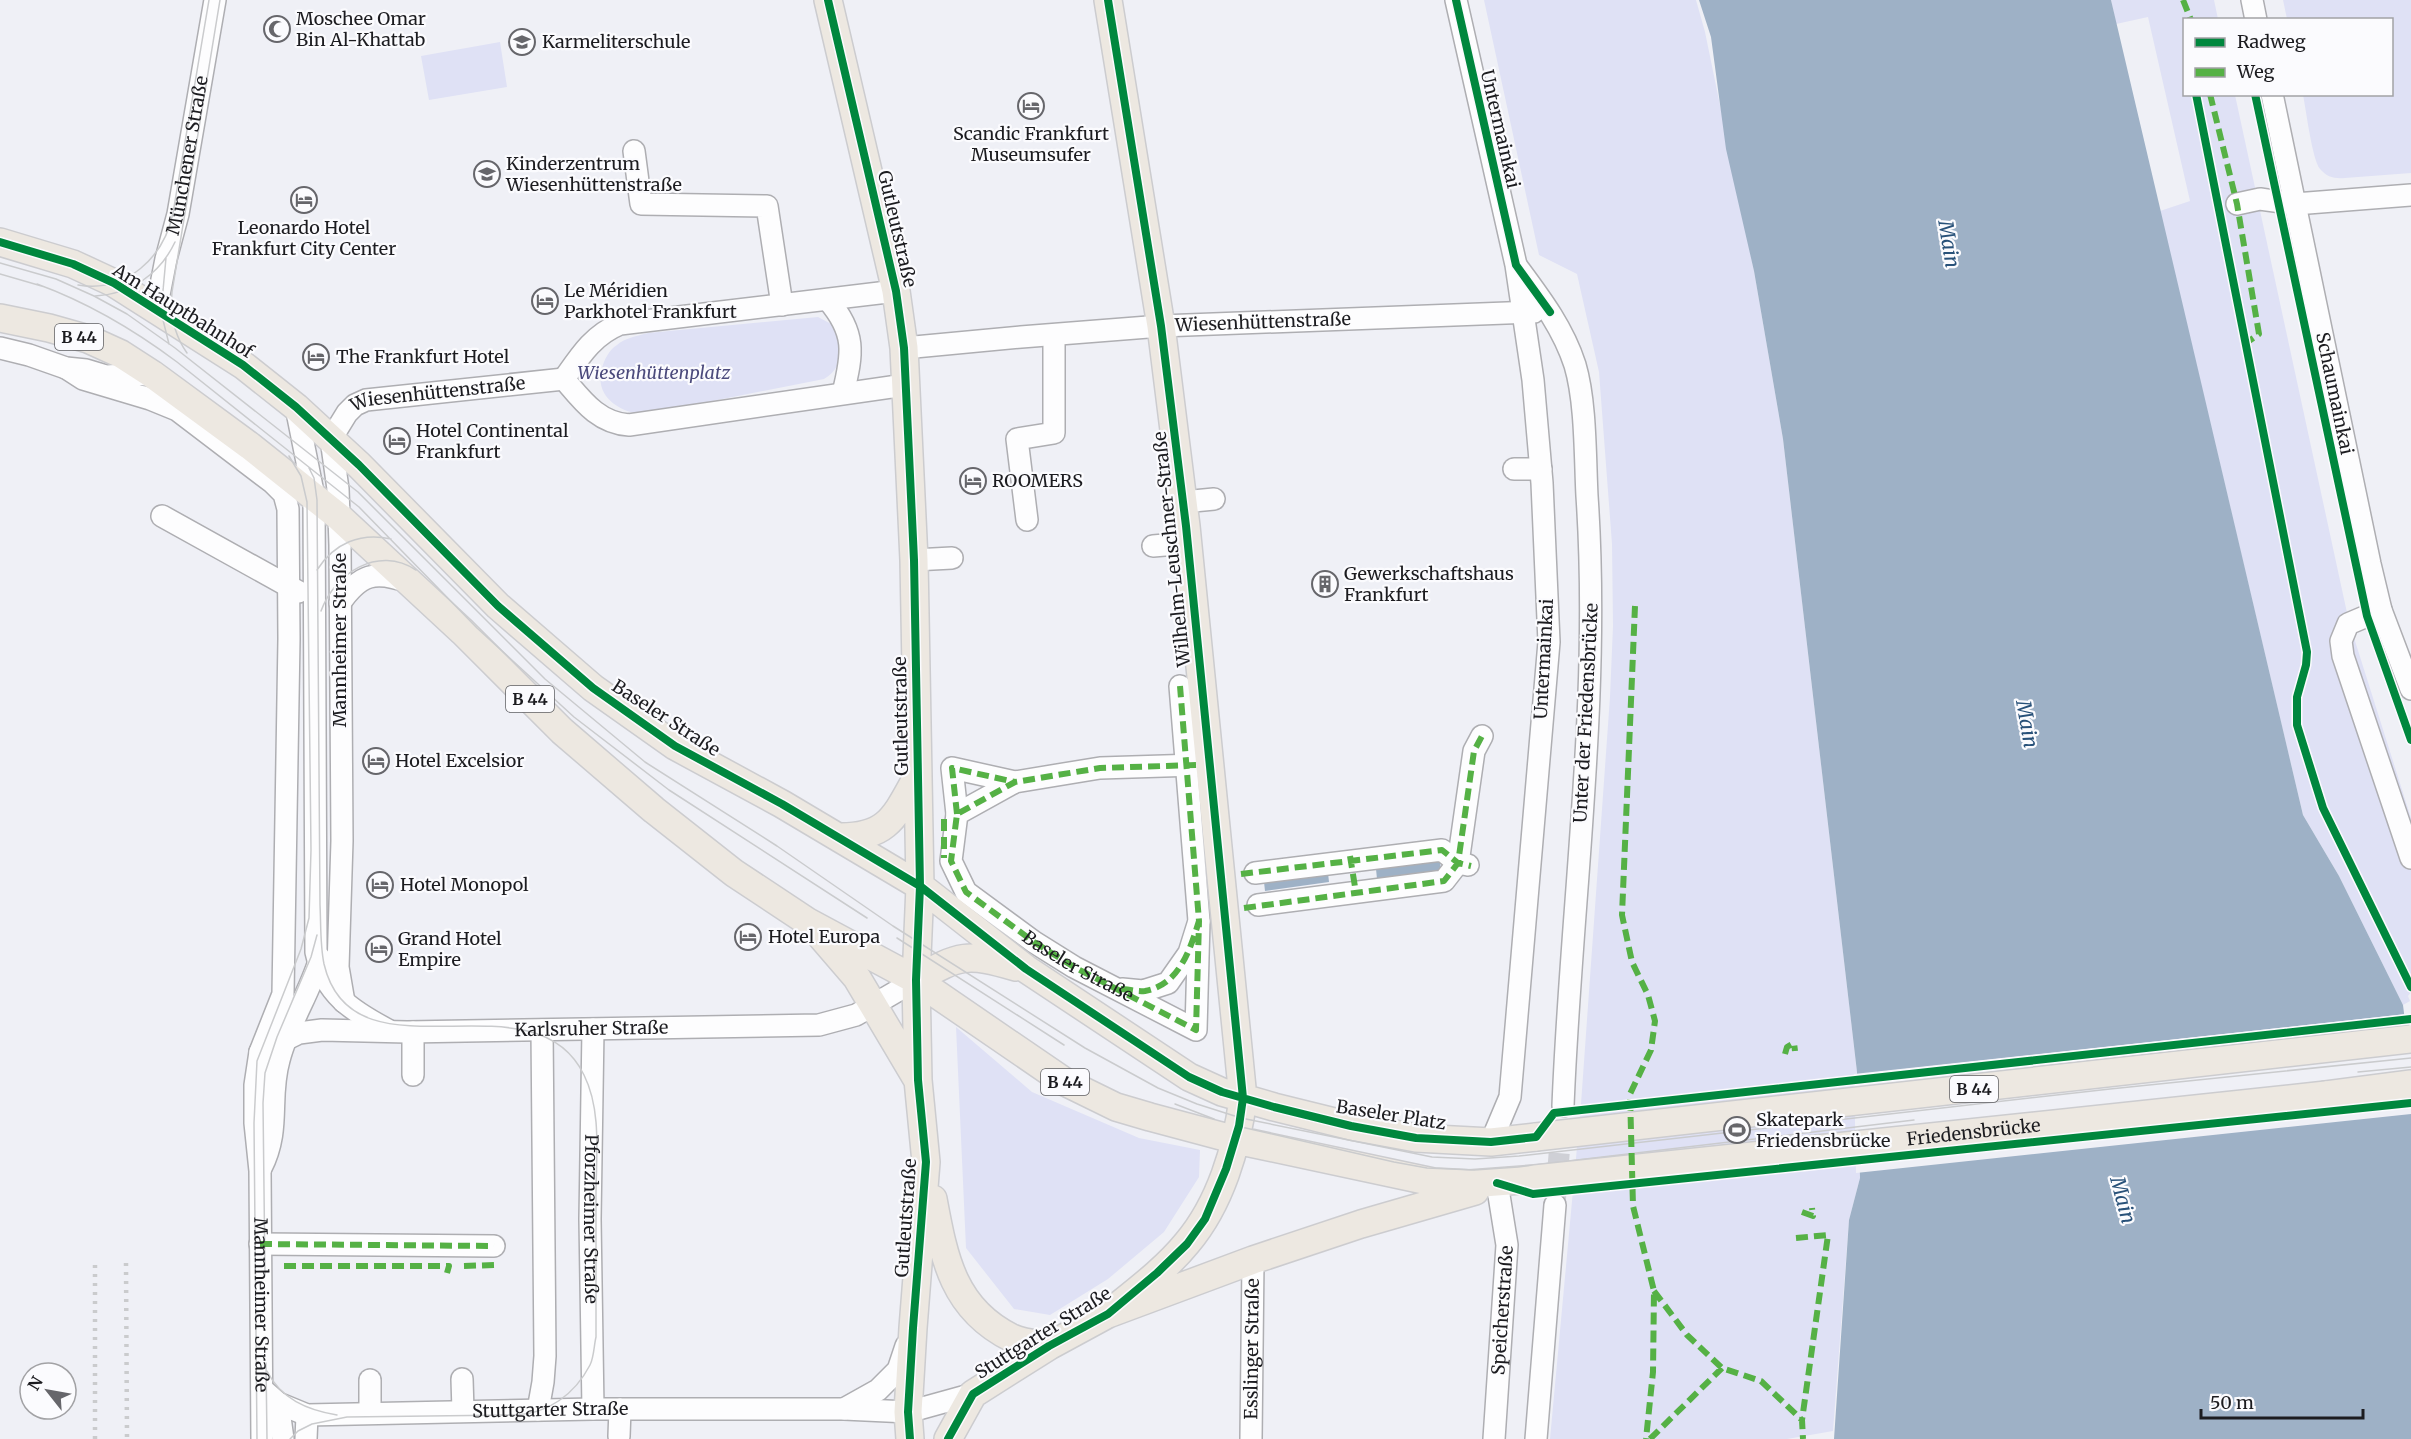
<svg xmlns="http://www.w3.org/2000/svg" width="2411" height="1439" font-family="Merriweather,serif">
<rect width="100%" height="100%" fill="#eff0f6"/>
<path fill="#dfe1f5" d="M1484,0H1696L1705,32L1754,271L1783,439L1857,1072L1860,1178L1849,1220L1833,1431L1787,1439H1550L1581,1104L1610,697L1613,626L1612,544L1599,372L1577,274L1539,255Z
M2111,0H2214L2218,19L2184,20V94L2235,95L2349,622L2411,818V992L2408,996L2410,1001L2403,1005L2339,876L2303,815L2160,211L2190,201L2148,17L2116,24Z
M2283,0H2411V173L2345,178C2334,179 2327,177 2320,169C2312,159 2306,109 2303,95L2392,94V20L2287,19Z
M500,42L507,87L429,100L421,56Z
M818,317L835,326C842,346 845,367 824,379L642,415C618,411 594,396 602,368C604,360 609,350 617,345C625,338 637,336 648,333Z
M956,1027L1032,1092L1139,1138L1200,1150L1199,1177L1164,1232L1108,1279L1050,1315L1014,1309L966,1248Z"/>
<path fill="#9eb1c6" d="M1699,0H2111L2303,815L2339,876L2403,1005L2411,1069V1439H1834L1849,1220L1860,1178L1857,1072L1783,439L1754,271L1726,149L1711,37Z
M1440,861L1441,870L1377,879L1376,869Z
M1328,873L1329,882L1265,891L1264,882Z"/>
<path fill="#eff0f6" d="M2407,1014L2411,1045V1114L1856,1173L1854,1074Z"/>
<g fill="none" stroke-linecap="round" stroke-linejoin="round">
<path stroke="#cfd0d6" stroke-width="21" stroke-dasharray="21 10" stroke-linecap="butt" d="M1555,1205L1563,1106"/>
<defs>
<g id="minor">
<path d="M1456,0L1516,265L1533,380L1542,483L1549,642L1510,1097L1491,1142"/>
<path d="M2252,0L2256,20"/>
<path id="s1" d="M2272,94L2370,564L2381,610L2411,689"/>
<path d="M634,151L641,204L767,206L782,305"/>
<path d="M2237,204L2260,199L2295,204L2411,195"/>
<path d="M1518,268C1541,299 1563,328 1575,365C1586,402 1585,457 1587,496C1601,700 1571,903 1563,1106"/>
<path d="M896,291L620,324C593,335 580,356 564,379C582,400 598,423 629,425L905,385"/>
<path d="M828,300C856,333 853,353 843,393"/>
<path id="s2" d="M156,310L166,259L178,214L215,0"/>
<path d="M0,348L29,355L66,368L86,370L106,376L152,374"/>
<path id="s3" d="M904,348L1021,337L1161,326L1534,312"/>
<path id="s4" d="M66,368L83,379L150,399L177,410L273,483L284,494L288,509L289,639L283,994L260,1052L255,1085V1123L260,1171L262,1439"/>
<path d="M296,407L314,497L316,952C325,994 352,1011 388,1030"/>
<path d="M1514,469H1541"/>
<path d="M1183,502L1214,499"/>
<path d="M162,516L299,592"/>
<path d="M1027,520L1017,439L1054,433V335"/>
<path d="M1153,546L1188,543"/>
<path d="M914,560L952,558"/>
<path d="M340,603C360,574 375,570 408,582"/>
<path d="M2381,610L2348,624L2341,641L2343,656L2411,858"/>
<path id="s5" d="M1196,765L1100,768L1015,782L957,814L951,861L966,892L1034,942L1074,967L1196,1030L1199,921"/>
<path d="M957,814L952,768L1015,782"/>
<path d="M1255,873L1442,850L1458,863L1468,865"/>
<path d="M1258,905L1444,881L1458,863L1474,751L1482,736"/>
<path d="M1122,989L1143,991L1168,983L1189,953L1199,921L1180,686"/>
<path id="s6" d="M344,1002L338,967L342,841L340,545L338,489L331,439L347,413L355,405L366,400L564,379"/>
<path id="s7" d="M593,1029L590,1219L593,1409"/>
<path id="s8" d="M260,1052L299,1033L322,1030L407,1032L819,1025L856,1015L916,980"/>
<path d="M413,1075V1032"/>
<path d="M261,1168C281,1129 268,1098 279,1060C288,1024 310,993 320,958"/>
<path d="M260,1244L494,1246"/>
<path d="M462,1379L463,1411"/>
<path id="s9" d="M262,1389L278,1403L307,1415L593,1409H844L908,1412L973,1394"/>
<path d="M278,1403L283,1439"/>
<path d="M844,1409L878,1390L898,1370L906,1346"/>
<path d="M538,1410L543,1382L545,1356L542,1030"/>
<path d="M370,1412V1380"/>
<path d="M619,1436L620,1409"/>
<path d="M306,1439L307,1415"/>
<path id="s10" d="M1251,1439L1253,1260"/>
<path id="s11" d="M1494,1439L1507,1245L1497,1183"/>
<path d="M1536,1439L1555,1205"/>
</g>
<path id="major" d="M828,0L896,291L904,348L914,560L920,886L916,980L918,1080L926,1162L913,1328L908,1412L910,1439
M0,242L73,264L114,283L243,365L296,407L359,465L498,606L593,688L675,746L782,804L920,886L1026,969L1189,1077L1222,1092L1274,1107L1351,1126L1416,1138L1491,1142L1536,1137
M0,318L49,328L88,339L121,354L152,374L250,446L339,517L463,632L562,731L654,810L734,873L808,922L916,980L1065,1082L1116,1107L1150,1117L1236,1140L1433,1182L1470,1184L1535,1179
M838,837C887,838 895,817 916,779
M820,935L857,978L917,1079
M916,980C960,954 967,953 1016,967
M2326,1095L2411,1084
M933,1199C944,1258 953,1309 1012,1338C1023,1343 1037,1344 1049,1346
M1108,1314C1135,1292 1165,1270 1187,1243C1220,1204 1237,1148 1243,1098L1186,526L1161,326L1108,0
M948,1439L973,1394L1049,1346L1108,1314L1253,1260L1361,1224L1475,1191"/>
</defs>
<use href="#minor" stroke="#aeaeb2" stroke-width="24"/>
<use href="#major" stroke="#cccccf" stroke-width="30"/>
<use href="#minor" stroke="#fdfdfe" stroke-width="21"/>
<use href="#major" stroke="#ede8e1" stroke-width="27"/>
<path stroke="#cacbcd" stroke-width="1.5" d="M166,258L161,312L169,344
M0,263L56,279L94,296L127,314L175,348L358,492L545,679L645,762L777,846L893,926L1085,1048L1158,1088L1197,1104L1241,1118L1432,1157L1475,1159L1519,1156L2110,1089L2411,1058
M0,274L45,287
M37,284C89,303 133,329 177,362L359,507L477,628L574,717L669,790L867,918
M78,285C127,293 164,257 173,213L209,0
M95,296C131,294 160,274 175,242
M187,353C174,335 170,315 172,292L220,0
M317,570C334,543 361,532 391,539
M321,611C335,573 378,545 416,570
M897,938L1064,1045
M2358,1072L2411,1067
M1175,1104L1214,1119
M1237,1126L1394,1162L1427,1168L1474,1170L1518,1167L1914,1120
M265,1276L263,1103L265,1073L277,1037L311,957L317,935
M266,1363L267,1439
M267,1371C281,1399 307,1410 337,1415
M257,1439L254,1123L257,1061L301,949L309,918L311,850L307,502L301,476L289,456
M290,1439L298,1431L312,1424L347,1417L515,1415C548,1414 575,1394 590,1365C594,1357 594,1345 596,1337C596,1290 596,1243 596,1196C596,1157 602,1111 584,1075C533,970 353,1087 324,964C320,945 321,924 320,905L317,500L314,478L309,468"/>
<path stroke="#cacbcd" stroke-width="4.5" stroke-dasharray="3 6" stroke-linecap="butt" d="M126,1263L127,1439
M95,1439V1263"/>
<defs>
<g id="major-bridge">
<path d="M1536,1137L2411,1039"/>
<path id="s12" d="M1535,1179L2326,1095"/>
</g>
</defs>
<use href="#major-bridge" stroke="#cccccf" stroke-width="30" stroke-linecap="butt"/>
<use href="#major-bridge" stroke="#ede8e1" stroke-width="27"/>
<path stroke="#55b145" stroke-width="6" stroke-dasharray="12 6" stroke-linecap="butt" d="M2183,0L2191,20
M2210,94L2237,204L2259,334L2246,343
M1635,606L1622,915L1632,962L1648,995L1655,1021L1651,1050L1630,1094L1633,1206L1654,1291L1653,1372L1646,1439
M1196,765L1100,768L1015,782L957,814L951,861L966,892L1034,942L1074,967L1196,1030L1199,921
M957,814L952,768L1015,782
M944,819V858
M1350,856L1356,893
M1241,874L1442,850L1458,863L1471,866
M1244,908L1444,881L1458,863L1474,751L1482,736
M1121,989C1128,989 1137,992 1145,991C1179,985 1190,950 1199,921L1180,686
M1785,1054L1787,1047L1794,1043L1795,1051
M1802,1212L1813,1216L1812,1208
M1796,1238L1828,1235L1802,1420
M260,1244L494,1246
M284,1266H449L447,1273
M464,1266L494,1265
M1654,1291L1687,1335L1722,1368L1761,1381L1802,1420L1803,1439
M1650,1439L1722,1368"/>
<defs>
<path id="cycleway" d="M828,0L896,291L904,348L914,560L920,886L916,980L918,1080L926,1162L913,1328L908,1412L910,1439
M1456,0L1516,265L1550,312
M2196,94L2307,652L2306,665L2297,697V725L2323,808L2411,987
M2255,94L2367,616L2411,740
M0,242L73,264L114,283L243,365L296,407L359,465L498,606L593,688L675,746L782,804L920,886L1026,969L1189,1077L1222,1092L1274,1107L1351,1126L1416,1138L1491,1142L1536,1137L1554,1113L2411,1019
M1497,1183L1533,1194L2411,1103
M948,1439L973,1394L1049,1346L1108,1314L1157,1273L1187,1244L1205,1219L1226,1169L1239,1126L1243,1098L1186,526L1161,326L1108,0"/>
</defs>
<use href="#cycleway" stroke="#fbfbfe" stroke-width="11"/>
<use href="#cycleway" stroke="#00873e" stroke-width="8"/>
</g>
<defs>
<symbol id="mosque-ring" viewBox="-11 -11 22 22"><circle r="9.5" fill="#fbfbfe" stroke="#66666b" stroke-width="1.5"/><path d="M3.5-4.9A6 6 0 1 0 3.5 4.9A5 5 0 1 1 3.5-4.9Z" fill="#66666b"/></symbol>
<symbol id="school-ring" viewBox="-11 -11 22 22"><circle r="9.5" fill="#fbfbfe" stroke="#66666b" stroke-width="1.5"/><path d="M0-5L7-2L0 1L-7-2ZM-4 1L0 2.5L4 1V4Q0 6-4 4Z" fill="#66666b"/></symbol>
<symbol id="hotel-ring" viewBox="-11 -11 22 22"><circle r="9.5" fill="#fbfbfe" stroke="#66666b" stroke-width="1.5"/><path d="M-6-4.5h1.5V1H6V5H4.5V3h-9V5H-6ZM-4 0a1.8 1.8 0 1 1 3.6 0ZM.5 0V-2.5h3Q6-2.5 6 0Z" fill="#66666b"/></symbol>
<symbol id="building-ring" viewBox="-11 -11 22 22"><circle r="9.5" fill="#fbfbfe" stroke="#66666b" stroke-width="1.5"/><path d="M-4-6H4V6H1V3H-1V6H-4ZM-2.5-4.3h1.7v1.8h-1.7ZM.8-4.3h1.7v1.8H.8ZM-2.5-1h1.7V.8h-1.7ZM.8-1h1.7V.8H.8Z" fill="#66666b"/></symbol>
<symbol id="stadium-ring" viewBox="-11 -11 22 22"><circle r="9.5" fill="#fbfbfe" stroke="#66666b" stroke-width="1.5"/><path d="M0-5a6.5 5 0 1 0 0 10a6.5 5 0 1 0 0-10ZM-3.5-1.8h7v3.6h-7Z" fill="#66666b"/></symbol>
</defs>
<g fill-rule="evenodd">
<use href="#mosque-ring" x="262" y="14" width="30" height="30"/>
<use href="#school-ring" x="507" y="27" width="30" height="30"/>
<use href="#hotel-ring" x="1016" y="91" width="30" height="30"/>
<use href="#school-ring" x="472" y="159" width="30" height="30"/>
<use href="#hotel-ring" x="289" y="185" width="30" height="30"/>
<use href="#hotel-ring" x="530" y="286" width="30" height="30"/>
<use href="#hotel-ring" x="301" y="342" width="30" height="30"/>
<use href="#hotel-ring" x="382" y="426" width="30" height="30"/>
<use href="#hotel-ring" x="958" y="466" width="30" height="30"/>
<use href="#building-ring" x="1310" y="569" width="30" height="30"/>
<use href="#hotel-ring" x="361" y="746" width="30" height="30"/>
<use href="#hotel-ring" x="365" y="870" width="30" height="30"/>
<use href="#hotel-ring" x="733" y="922" width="30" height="30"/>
<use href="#hotel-ring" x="364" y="934" width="30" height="30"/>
<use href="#stadium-ring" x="1722" y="1115" width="30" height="30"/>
</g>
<g text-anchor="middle" stroke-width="4.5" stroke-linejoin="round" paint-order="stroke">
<g fill="#fbfbfe" stroke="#5f5f63" stroke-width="1.5">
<rect x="55" y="324" width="48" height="26" rx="4.5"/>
<rect x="506" y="686" width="48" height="26" rx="4.5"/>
<rect x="1041" y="1069" width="48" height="26" rx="4.5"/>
<rect x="1950" y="1076" width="48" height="26" rx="4.5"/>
</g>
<g font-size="16" font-weight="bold" fill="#1c1c20">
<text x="79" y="343">B 44</text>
<text x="530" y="705">B 44</text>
<text x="1065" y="1088">B 44</text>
<text x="1974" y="1095">B 44</text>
</g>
<g font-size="18" fill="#1c1c20" stroke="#fbfbfe" text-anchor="start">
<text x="296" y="25">Moschee Omar<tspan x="296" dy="21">Bin Al-Khattab</tspan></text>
<text x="542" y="48">Karmeliterschule</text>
<text x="1031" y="140" text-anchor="middle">Scandic Frankfurt<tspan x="1031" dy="21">Museumsufer</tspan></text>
<text x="506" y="170">Kinderzentrum<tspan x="506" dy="21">Wiesenhüttenstraße</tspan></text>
<text x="304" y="234" text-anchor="middle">Leonardo Hotel<tspan x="304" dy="21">Frankfurt City Center</tspan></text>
<text x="564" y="297">Le Méridien<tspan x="564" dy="21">Parkhotel Frankfurt</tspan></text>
<text x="336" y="363">The Frankfurt Hotel</text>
<text x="416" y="437">Hotel Continental<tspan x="416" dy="21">Frankfurt</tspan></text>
<text x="992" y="487">ROOMERS</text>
<text x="1344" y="580">Gewerkschaftshaus<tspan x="1344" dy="21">Frankfurt</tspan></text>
<text x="395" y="767">Hotel Excelsior</text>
<text x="400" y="891">Hotel Monopol</text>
<text x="768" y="943">Hotel Europa</text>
<text x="398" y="945">Grand Hotel<tspan x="398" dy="21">Empire</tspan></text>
<text x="1756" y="1126">Skatepark<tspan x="1756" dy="21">Friedensbrücke</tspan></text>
</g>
<g font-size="18" fill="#1c1c20" stroke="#fbfbfe">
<text transform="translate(1500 129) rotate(77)" y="6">Untermainkai</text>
<text dy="6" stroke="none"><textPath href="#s2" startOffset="158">Münchener Straße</textPath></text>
<text transform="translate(897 229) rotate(77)" y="6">Gutleutstraße</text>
<text transform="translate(183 311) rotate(32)" y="6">Am Hauptbahnhof</text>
<text dy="6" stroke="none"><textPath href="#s3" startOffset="360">Wiesenhüttenstraße</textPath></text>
<text dy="6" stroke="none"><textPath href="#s1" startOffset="306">Schaumainkai</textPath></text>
<text dy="6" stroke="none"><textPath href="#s6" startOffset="690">Wiesenhüttenstraße</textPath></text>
<text transform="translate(1172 549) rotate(-96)" y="6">Wilhelm-Leuschner-Straße</text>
<text transform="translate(340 640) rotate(-90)" y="6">Mannheimer Straße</text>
<text transform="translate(1544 659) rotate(-87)" y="6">Untermainkai</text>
<text transform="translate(1586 713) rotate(-87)" y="6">Unter der Friedensbrücke</text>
<text transform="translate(901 716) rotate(-91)" y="6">Gutleutstraße</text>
<text transform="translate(666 718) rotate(33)" y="6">Baseler Straße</text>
<text dy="6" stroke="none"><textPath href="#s5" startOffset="465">Baseler Straße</textPath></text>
<text dy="6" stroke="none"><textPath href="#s8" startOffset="336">Karlsruher Straße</textPath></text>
<text transform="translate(1391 1115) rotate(9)" y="6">Baseler Platz</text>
<text dy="6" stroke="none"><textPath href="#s12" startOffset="441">Friedensbrücke</textPath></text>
<text transform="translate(906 1218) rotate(-86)" y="6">Gutleutstraße</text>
<text dy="6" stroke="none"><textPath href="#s7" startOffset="190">Pforzheimer Straße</textPath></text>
<text dy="6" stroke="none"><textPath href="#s4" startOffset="1072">Mannheimer Straße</textPath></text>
<text dy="6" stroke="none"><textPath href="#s11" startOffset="129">Speicherstraße</textPath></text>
<text transform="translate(1043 1333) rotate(-32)" y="6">Stuttgarter Straße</text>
<text dy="6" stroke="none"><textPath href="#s10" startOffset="90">Esslinger Straße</textPath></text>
<text dy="6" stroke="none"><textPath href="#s9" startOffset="296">Stuttgarter Straße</textPath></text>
</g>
<g font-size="18" font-style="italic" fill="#4b4a7c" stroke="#fbfbfe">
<text x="654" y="379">Wiesenhüttenplatz</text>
</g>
<g font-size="20" font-style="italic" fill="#285179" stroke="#fbfbfe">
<text transform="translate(1949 244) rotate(81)" y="7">Main</text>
<text transform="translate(2027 724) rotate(80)" y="7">Main</text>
<text transform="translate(2123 1200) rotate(75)" y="7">Main</text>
</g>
</g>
<rect x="2183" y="18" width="210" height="78" fill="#fbfbfe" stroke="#a2a2a5" stroke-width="1.5"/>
<rect x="2195" y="38" width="30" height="9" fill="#00873e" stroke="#a2a2a5" stroke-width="1.5"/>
<text x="2237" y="48" font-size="18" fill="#1c1c20">Radweg</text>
<rect x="2195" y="68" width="30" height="9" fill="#55b145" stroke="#a2a2a5" stroke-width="1.5"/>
<text x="2237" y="78" font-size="18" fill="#1c1c20">Weg</text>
<g transform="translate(48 1391) rotate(301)"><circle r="28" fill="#fbfbfe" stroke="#a2a2a5" stroke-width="1.5"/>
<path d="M0-4.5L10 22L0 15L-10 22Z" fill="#66666b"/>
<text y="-9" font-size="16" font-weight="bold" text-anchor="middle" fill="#1c1c20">N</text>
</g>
<path d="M2201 1409v9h162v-9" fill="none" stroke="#1c1c20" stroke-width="3"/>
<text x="2210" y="1409" font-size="18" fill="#1c1c20" stroke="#fbfbfe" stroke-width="4.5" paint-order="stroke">50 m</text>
</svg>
